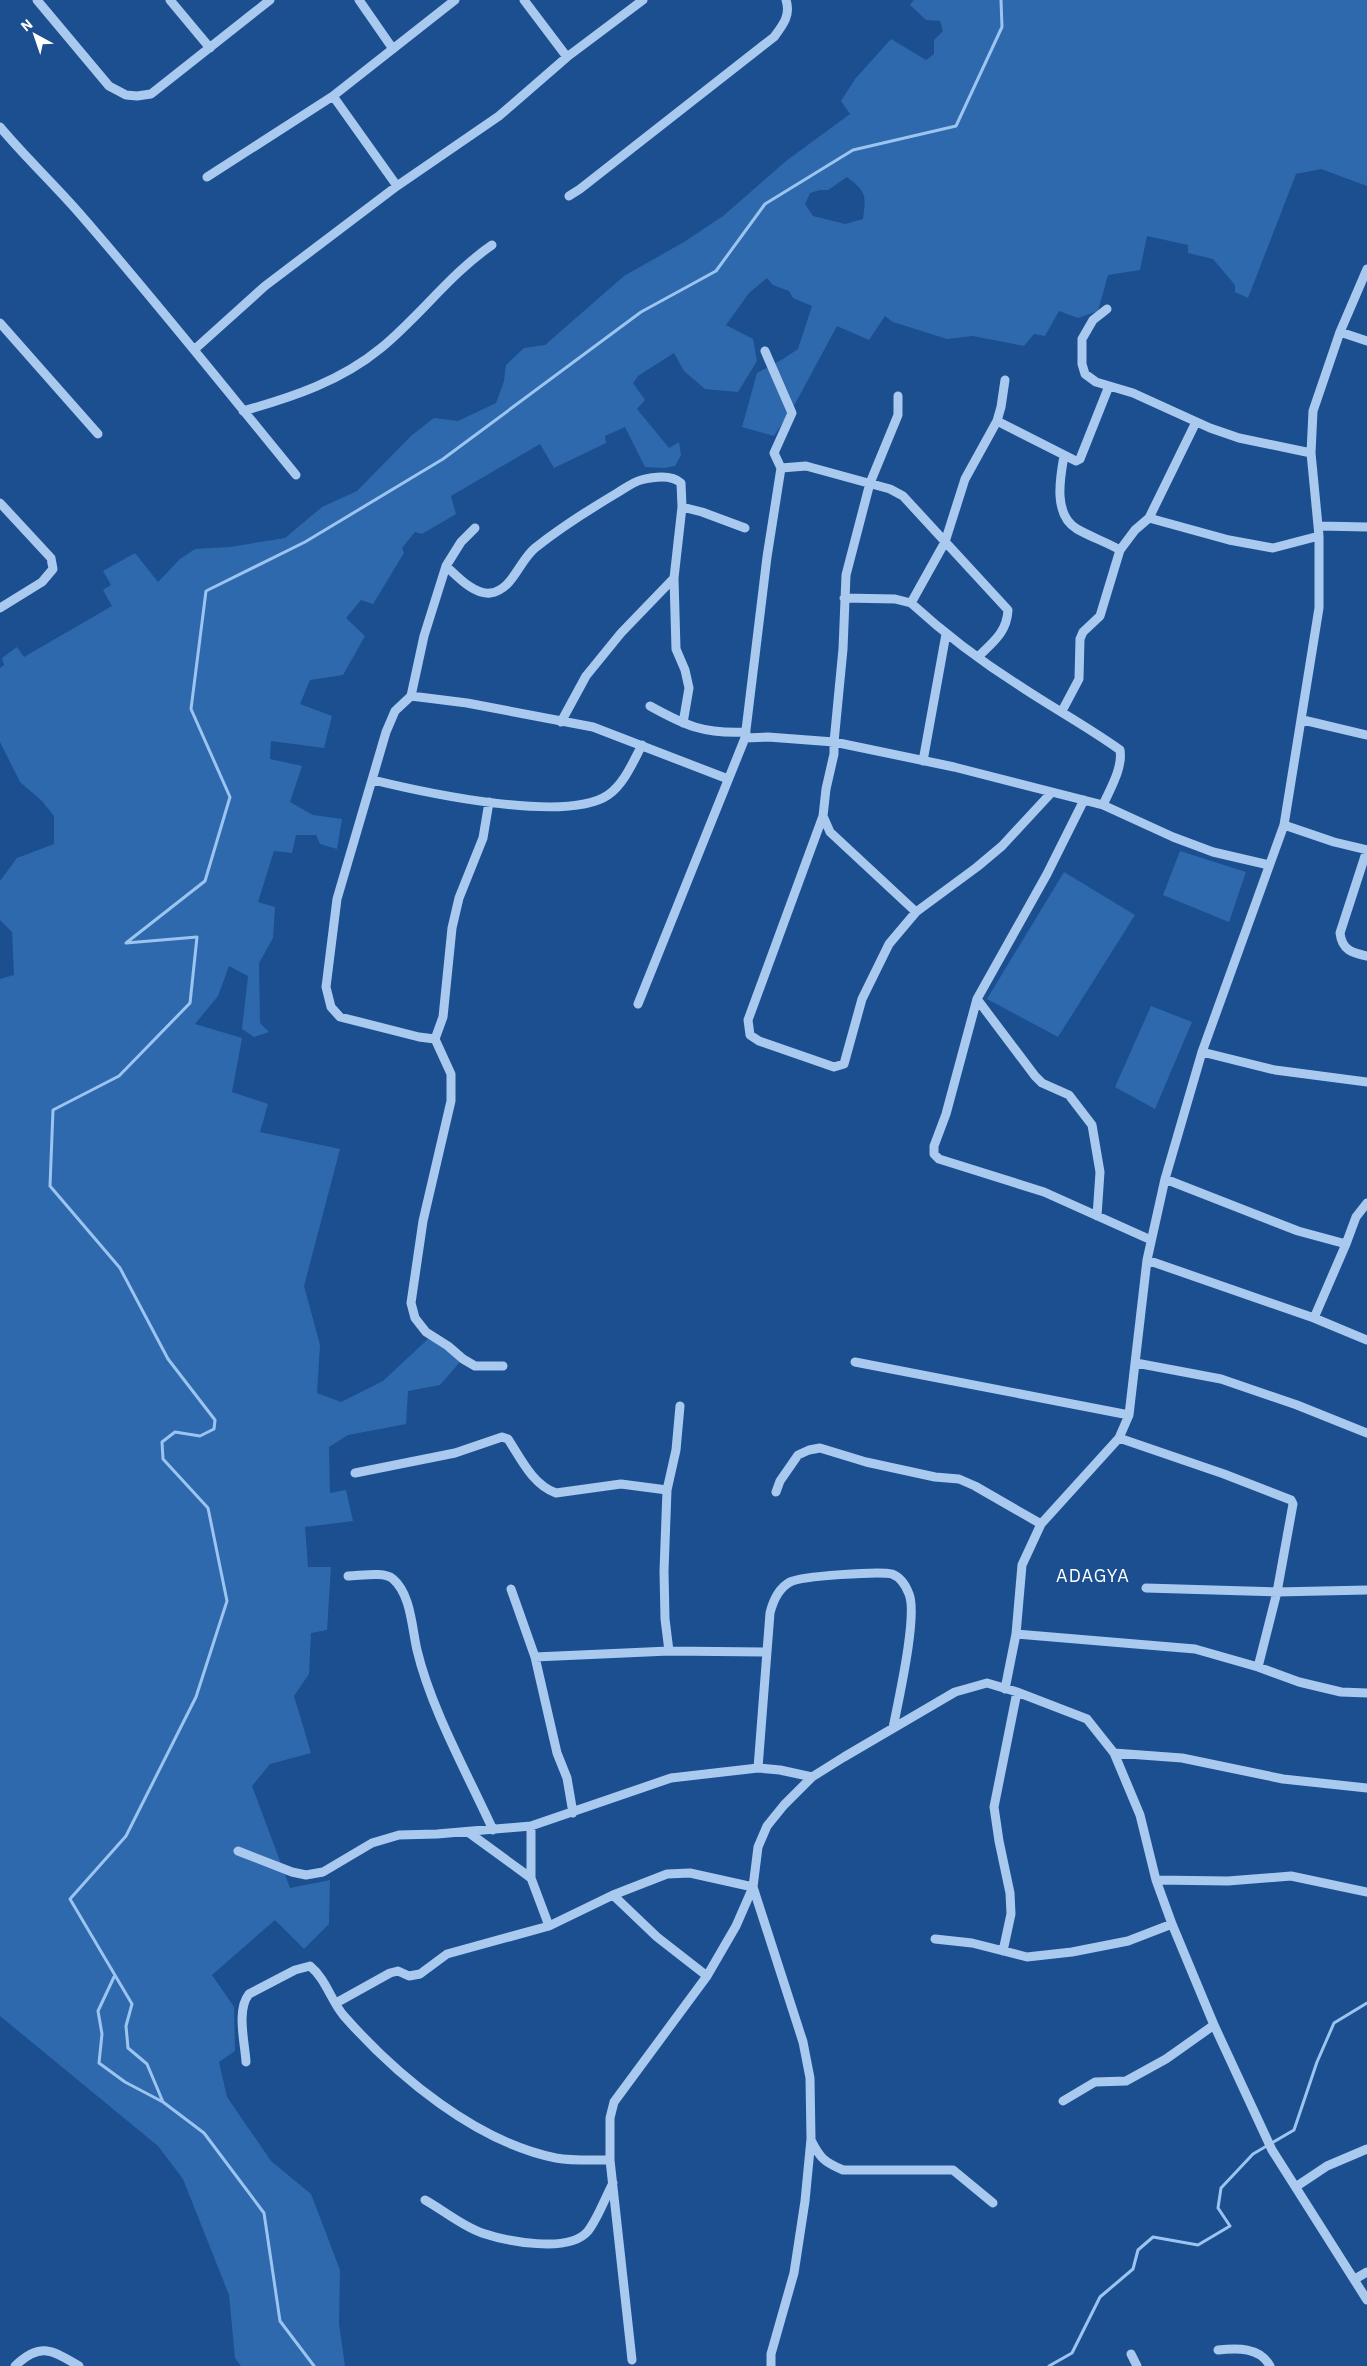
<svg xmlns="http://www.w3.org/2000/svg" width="1367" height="2366" font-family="'IBM Plex Sans',sans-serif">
<rect width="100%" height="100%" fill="#1b4f8f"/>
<path fill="#2e69ad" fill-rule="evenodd" d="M914,0H1367V186L1321,169L1296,174L1248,298L1235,292V285L1213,259L1188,253V245L1147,236L1140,270L1108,275L1098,311L1078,318L1059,311L1045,336L1034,334L1024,346L973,336L947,339L893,322L885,316L869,340L837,326L795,404L774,436L742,427L757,373L783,359L798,349L812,306L793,298L789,291L773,285L767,278L749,293L726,325L753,339L757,361L738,392L705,389L684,371L674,353L638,376L633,383L645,400L637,409L669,448L679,442L681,455L675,466L664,468L645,467L625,427L605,436L606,443L554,468L540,444L451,496L456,514L422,534L415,532L402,548L404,553L373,604L361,600L346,618L365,636L343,675L310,680L300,704L332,716L324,748L271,741L270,759L302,766L290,802L313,815L342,819L337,849L320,844L316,835H296L292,853L274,851L258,902L275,907L273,938L259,963L260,1023L269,1032L254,1037L242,1029L248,976L229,966L218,996L195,1024L242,1038L232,1092L268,1104L260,1132L340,1149L304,1286L320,1345L317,1393L341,1402L383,1381L428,1339L442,1345L460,1362L440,1385L408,1391L406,1424L348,1435L329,1447L330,1493L346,1490L353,1521L305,1527L308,1567H331L327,1630L311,1633L309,1674L294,1696L311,1753L270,1764L252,1786L290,1888L330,1880L329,1924L304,1949L275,1920L212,1975L234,2007L235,2051L219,2062L227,2097L271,2161L311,2194L340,2270L339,2324L345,2366H241L235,2358L229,2295L183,2179L158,2146L0,2016V979L14,975L12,932L0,920V881L17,858L54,844V816L42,801L20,782L0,742V668L4,665L2,658L17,647L24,657L112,606L103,590L111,585L103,571L135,553L158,582L180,559L195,549L230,547L285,538L322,507L357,491L411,436L434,418L458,421L496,403L504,381L506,365L524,348L545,345L624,276L684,242L723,216L786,161L850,114L841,101L855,79L891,39L926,60L934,54V40L943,31L940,21L926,20L910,5ZM847,177C867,192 866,196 863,219L845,224L813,216L805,204L810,193L820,190H828Z
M1180,851L1246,872L1229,922L1163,895Z
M1064,872L1135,915L1058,1037L987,999Z
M1151,1006L1192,1022L1155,1109L1115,1087Z"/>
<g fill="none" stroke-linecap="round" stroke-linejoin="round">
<path stroke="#9cc4f0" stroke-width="3" d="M114,1977L98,2011L102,2034L99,2063L125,2082L163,2102
M314,2366L280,2321L264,2213L204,2133L163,2102L147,2064L128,2048L126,2026L132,2004L70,1899L126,1836L196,1697L227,1601L208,1508L163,1459L162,1442L175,1432L200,1436L214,1429L215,1420L168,1359L120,1268L50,1186L53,1110L119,1076L190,1003L197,937L126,943L205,881L230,797L191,709L206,591L305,542L443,459L641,312L716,271L765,204L853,150L956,126L1002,27L1001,0
M1049,2366L1072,2353L1100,2297L1133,2269L1138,2250L1153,2237L1198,2245L1230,2226L1218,2208L1221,2188L1253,2154L1294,2130L1317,2062L1334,2023L1367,2003"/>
<path stroke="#a9c9ee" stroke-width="9" d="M37,0L109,86L126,95L137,96L151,94L270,0
M170,0L210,48
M359,0L393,49
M524,0L567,57
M333,96L397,186
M0,127C25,157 54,184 80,214C154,299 224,387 296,475
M207,177L333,96L455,0
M569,196L580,189L774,37C783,25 791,15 786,0
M1107,309L1093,320L1082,339V364L1085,374L1096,382L1133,393L1210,428L1239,438L1311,453
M0,323L98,434
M1340,332L1367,341
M195,349L265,286L397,186L499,116L567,57L643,0
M765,351L792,413L774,453L781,468
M1005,380L1001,407L997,421L965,479L945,542L911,603C945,634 982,662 1020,686C1053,708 1088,727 1120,750C1123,768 1110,789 1103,805
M898,396V415L870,483L846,575L843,649L834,742V754L826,789L823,816L830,832L916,912
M243,411C293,397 341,381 381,348C420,316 450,274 492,245
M997,421L1076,461L1080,459L1109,386
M1064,456C1060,478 1053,515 1077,529C1091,537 1106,542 1120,550
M0,503L51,558L53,569L42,582L0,608
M682,507L702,512L745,528
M1149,518L1229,540L1273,548L1319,536
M1319,526L1367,527
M446,566C457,576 474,595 490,593C512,591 519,561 535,548C560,528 590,509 617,493C624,489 633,482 641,480C653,477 671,474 681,483L682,507L674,578L621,633L586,676L561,722
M674,578L676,649L685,670L689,688L683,723
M844,598L895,599L911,603
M411,696L467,703L593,727L728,779
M650,706C686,726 704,734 746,732
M1062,711L1079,679L1080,639L1083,632L1100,616L1120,550L1135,530L1149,518L1196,422
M1303,720L1367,735
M745,738L767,557L781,468L806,466L890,489L903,496L1008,610C1007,632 993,642 979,656
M923,761L946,634
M373,780C422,792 566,824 608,795C624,784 633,762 642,745
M1084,800L1047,874L977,999L946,1114L934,1146V1154L939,1159L1044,1192L1151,1240
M489,802L483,838L459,898L452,928L443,1017L435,1039L451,1074V1101L423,1221L411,1303L415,1318L426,1332L448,1346L463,1359L475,1366H503
M823,816L748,1020L750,1035L759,1041L834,1067L844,1064L862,999L889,944L916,912L977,867L1002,846L1052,792
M1284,825L1334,842L1367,850
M1367,850L1340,933C1342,950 1352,953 1367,956
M977,999L1035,1076L1042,1083L1069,1095L1092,1125L1100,1172L1097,1216
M638,1004L745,738L768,737L834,742L954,767L1103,805L1173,837L1213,852L1269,865
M435,1039L419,1037L340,1017L331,1007L326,987L337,899L386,732L395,711L411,696L424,636L446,566L461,542L475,528
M1202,1052L1275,1070L1367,1082
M1165,1179L1298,1231L1346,1244
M1147,1260L1314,1318L1367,1340
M1314,1318L1346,1244L1356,1217L1367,1203
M855,1362L1129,1415
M1136,1363L1221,1379L1297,1405L1367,1433
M1119,1438L1224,1474L1291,1500L1293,1504L1277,1592L1258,1667
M355,1473L455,1453L502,1437L508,1439C521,1459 533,1485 556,1493L621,1484L667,1490
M776,1492L780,1481L798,1455L809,1450L820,1448L866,1462L935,1477L959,1479L975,1486L1041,1524
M348,1576C360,1576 384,1571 393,1579C411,1594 412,1629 417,1650C431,1709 468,1775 493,1830
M1146,1588L1277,1592L1367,1590
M511,1589L535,1657L557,1753L567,1778L573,1813
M1016,1634L1195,1649L1258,1667L1299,1682L1341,1692L1367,1693
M669,1651L665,1619L664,1571L667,1490L676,1450L680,1406
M535,1657L669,1651L767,1652
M1005,1689L1016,1634L1022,1565L1041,1524L1119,1438L1129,1415L1147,1260L1165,1179L1202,1052L1284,825L1319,608V536L1311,453L1313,411L1340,332L1367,269
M1114,1753L1182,1758L1283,1779L1367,1788
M758,1768L770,1613C773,1601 779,1588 790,1582C801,1576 880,1571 892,1574C900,1577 906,1586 909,1594C918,1615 898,1702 893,1728
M531,1826V1878L549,1926
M468,1832L531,1878
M238,1851L292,1872L306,1875L323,1872L372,1843L399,1835L437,1834L531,1826L671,1778L758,1768L780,1770L812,1777
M1156,1880L1228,1881L1291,1876L1367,1892
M613,1895L657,1937L707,1976
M935,1939L972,1943L1027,1957L1072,1952L1128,1941L1172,1924
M1003,1951L1011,1914L1010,1893L999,1841L994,1807L1017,1692
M336,2003L390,1973L398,1971L409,1976L420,1974L447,1954L549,1926L613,1895L667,1874L690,1873L753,1887L803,2042L810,2078L811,2139L805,2201L794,2273L771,2354V2366
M246,2062C245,2043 236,2010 249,1994L295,1970L310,1966C326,1979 331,2001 344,2016C397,2076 476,2142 556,2158C573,2161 592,2160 610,2160
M1063,2101L1095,2082L1126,2081L1166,2059L1214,2025
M811,2140C820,2158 824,2162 843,2170H953L993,2203
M1297,2186L1327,2166L1367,2149
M425,2200C443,2210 462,2226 482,2233C506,2241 569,2254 588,2231C598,2218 605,2198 613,2183
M1355,2279L1367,2272
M1218,2350C1237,2348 1260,2347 1270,2366
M1131,2354L1137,2366
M632,2360L610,2160V2118L614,2102L707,1976L736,1926L753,1887L758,1847L767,1826L784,1805L812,1777L844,1757L955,1692L987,1683L1017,1692L1087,1719L1114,1753L1140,1815L1156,1880L1172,1924L1214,2025L1272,2150L1367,2300
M15,2366C41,2341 53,2351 79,2366"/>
</g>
<g text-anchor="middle" stroke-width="4" stroke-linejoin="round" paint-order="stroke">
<g font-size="18" letter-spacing="1" fill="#fff" stroke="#1b4f8f">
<text x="1093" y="1582">ADAGYA</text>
</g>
</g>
<g transform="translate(35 35) rotate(320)" stroke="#1b4f8f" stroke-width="4" paint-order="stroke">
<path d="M0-4L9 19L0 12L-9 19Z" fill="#ffffff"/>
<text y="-8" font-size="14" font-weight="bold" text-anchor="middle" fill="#ffffff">N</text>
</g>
</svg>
